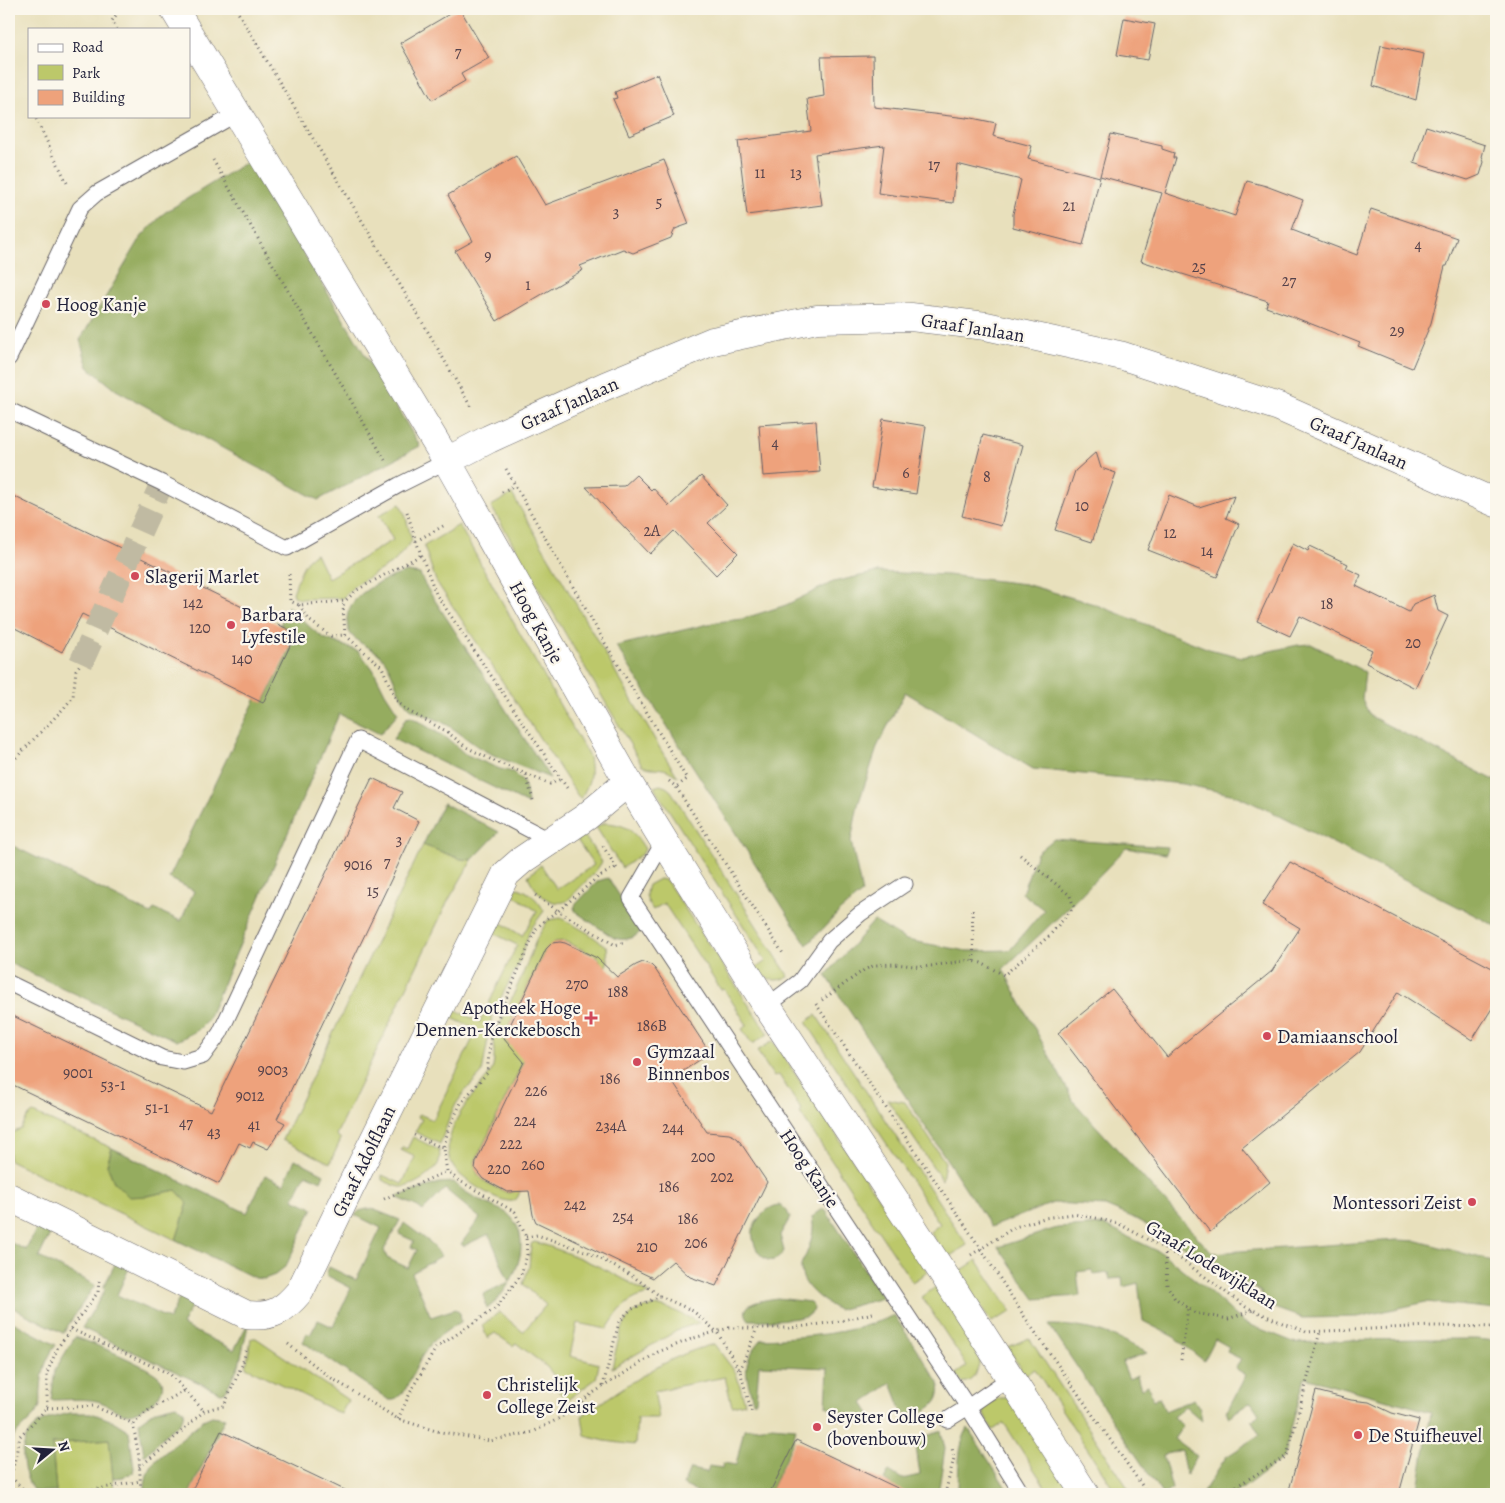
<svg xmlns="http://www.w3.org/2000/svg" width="1505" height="1503" font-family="Alegreya,serif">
<rect width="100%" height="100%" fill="#fbf7ec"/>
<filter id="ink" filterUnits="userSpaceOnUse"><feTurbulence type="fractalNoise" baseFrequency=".02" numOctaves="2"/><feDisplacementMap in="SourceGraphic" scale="10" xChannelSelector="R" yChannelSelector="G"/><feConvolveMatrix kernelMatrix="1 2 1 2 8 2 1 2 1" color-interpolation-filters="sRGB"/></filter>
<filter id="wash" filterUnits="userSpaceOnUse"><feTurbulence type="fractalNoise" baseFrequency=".0096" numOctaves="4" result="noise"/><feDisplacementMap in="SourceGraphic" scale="20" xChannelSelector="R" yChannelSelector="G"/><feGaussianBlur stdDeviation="1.12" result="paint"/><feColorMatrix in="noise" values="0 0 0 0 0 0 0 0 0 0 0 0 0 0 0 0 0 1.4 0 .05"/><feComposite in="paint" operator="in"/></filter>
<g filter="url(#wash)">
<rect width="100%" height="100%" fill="#e8e0bc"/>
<path fill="#bcc86a" stroke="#6f7552" d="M512,494L661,750L678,777C675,775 671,772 667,770C658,767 650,770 642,765L491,506Z
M400,504L405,514L412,541L394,562L362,581L354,586L343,598L300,599L295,597L293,593C299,577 301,562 316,553L328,578L393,540L379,515Z
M459,525L589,757C592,776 590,783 580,799L436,581L424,546Z
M660,785L666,787L671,791L789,977C773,983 767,980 756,968L766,961L654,787Z
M604,823C627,824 633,830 645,849L643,853L622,868L596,827Z
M584,835L602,862L595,872L567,901C549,908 534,890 528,876L541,865L557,889L594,865L577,840Z
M423,845L461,859L472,860L448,901L336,1135L341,1139L330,1163L282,1140Z
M659,879L666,880L768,1034L752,1044L742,1029L747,1025L724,989L721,990L664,903L653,910C647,901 644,896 648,885Z
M518,888C529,891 539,901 544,911L530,930L518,965L492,1015L482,1073L465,1091L456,1104L451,1114L440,1144L415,1132L422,1119L417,1117L419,1114L433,1120L477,1030L450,1017L454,1009L480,1022L517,945L491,932L497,920L522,936L537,911L512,894Z
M561,918L588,933L607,947L608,961L604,970L598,957L564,941L554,942L546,949L505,1034L506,1041L525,1058L475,1162C474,1181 494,1186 508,1193L521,1189C519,1193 518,1200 513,1201C500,1204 461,1179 454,1168C449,1161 447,1151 449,1142C452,1120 467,1103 480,1086C484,1080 491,1074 493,1067C495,1058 494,1049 493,1040L524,971L537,938L548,920Z
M816,1015L967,1245L947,1258L930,1232L940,1224L806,1022Z
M773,1041L928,1272L912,1282L800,1113L802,1111L779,1075L774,1077L757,1051Z
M887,1099L905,1102L945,1162L942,1180Z
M33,1113L112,1148L107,1165L114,1182L147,1196L176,1190L188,1203L176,1240L9,1160V1134L21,1129L27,1118Z
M413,1137L439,1150C440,1154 440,1158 439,1162C435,1172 412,1188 400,1187C394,1186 387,1182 382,1180V1175L402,1184L415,1157L401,1150L403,1147L407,1149Z
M535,1242C575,1254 614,1272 649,1294C626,1299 619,1310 607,1329L577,1323L570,1356L599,1364L596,1379L567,1400L551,1384L555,1377L547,1367L516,1343L513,1346L495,1333L487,1338L482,1325L491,1319L499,1312L523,1332L546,1305L523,1284L529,1267L531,1245L532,1243Z
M977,1260L1012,1312L991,1322L957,1273Z
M937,1286L980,1353C981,1364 975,1385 961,1382L956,1374L967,1366L922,1297Z
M659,1306C673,1309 686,1316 699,1323L680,1329L612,1368C616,1350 620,1321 636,1311C643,1307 651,1307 659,1306Z
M253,1338H256L348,1400L341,1414L246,1367L251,1339Z
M1029,1338L1132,1494H1117L1035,1369L1024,1375L1008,1347Z
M714,1344L736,1373L745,1403L732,1406L725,1377L654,1391L659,1418H637L635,1445L605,1441L585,1436L582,1416C624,1387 664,1357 714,1344Z
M999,1398H1007L1010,1400L1074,1494H1050L1004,1423L993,1430C988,1422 982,1416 984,1407Z
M110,1439L114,1494H56L52,1444Z"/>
<path fill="#95ac5e" stroke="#5c674c" d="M248,161L420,446L318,500L116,390L88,367L80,340L142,236L164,213Z
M407,572L420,574L425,585L550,778C529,769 507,762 487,752C471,744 458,730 442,722C433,717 415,713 408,706C395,691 394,670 381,656C372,647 357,644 350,633C348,630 347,623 347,618C349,593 386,578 407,572Z
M878,572L947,575L1025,584L1094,604L1209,649L1242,657L1298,645L1311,644L1365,672L1362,699L1370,716L1496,781V926L1272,812L1235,795L1183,784L1033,769L905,692L878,745L858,805L851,841L862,893L841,910L807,945L616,646L717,622L742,619L786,605L833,582Z
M288,606L312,629L324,638L358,651L373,669L385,693L398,713L380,734L339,714L207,1021L198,1030L177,1041L9,963V844L151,914L154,909L181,921L194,891L169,878L256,698L264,702L297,635L280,626Z
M411,717L448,739L465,754L500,769L513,772L523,782L526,789L528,804L393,739L406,718Z
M443,803L499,832L472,860L461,859L423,845Z
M1054,839L1167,847L1166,854L1126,848L1065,911L1003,969L1074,1102L1212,1253L1397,1240L1418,1241L1496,1262V1309L1426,1302L1358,1317L1302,1318L1263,1304L1261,1292L1161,1233L1132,1217L1105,1206L1053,1203L991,1227L826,975L874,921L906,940L967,951L1010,950L1044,910L1022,893L1037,853Z
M608,878L642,930C635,939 624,941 614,938L576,912L574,908L576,904L598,881Z
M112,1148L247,1213L265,1175L284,1184L295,1159L324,1174L321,1181L306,1174L293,1199L313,1208L286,1266L275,1275L264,1279L255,1278L176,1240L188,1203L176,1190L147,1196L129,1197L114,1182L107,1165Z
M454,1182C465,1194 480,1200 494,1207C498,1209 504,1211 508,1214C537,1240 512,1290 487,1309L483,1294L509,1282L489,1234L463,1246L461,1244L480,1218L445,1189L423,1211L418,1207L396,1197L439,1183Z
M781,1205L787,1211L790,1218L780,1235L784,1251C769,1276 747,1245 754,1226C755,1223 759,1219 761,1216C766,1210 773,1205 781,1205Z
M824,1208L883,1298L838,1310C823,1301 800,1287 801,1266C801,1263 804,1258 806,1255C811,1242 815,1230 812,1217Z
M367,1209H372L400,1220L384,1250L387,1258L408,1268L417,1250L411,1247L414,1241L399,1234L404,1223L431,1243L441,1256L412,1273L431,1317L455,1309L460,1313L461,1322L452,1327L433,1341L422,1356L404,1392L394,1400H389L303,1342L307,1333L310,1335L318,1320L333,1327L351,1288L326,1275L329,1267L356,1280L381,1228L355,1215L359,1211Z
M40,1221L52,1230L39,1257L95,1285L63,1333L9,1306V1242L26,1250Z
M1103,1225L1162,1253L1208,1290L1243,1322L1296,1343L1352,1340L1429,1339H1477L1496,1341V1494H1417L1431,1412L1305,1377L1283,1458L1235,1494H1202L1226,1457L1260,1435L1252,1421L1259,1414L1251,1402L1228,1417L1227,1411L1246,1375L1235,1368L1241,1359L1227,1352L1229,1347L1215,1339L1204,1361L1174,1337L1143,1321L1138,1283L1123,1287L1122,1278L1110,1279L1108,1273L1094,1275L1092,1270L1077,1272L1080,1296L1035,1299L998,1247L1057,1228Z
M118,1258L130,1266L117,1295L169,1319L182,1293L196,1297L182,1325L234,1350L247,1325L248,1326L239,1365L225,1392L221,1393L82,1328L105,1290L103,1288Z
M777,1298L810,1302C831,1323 758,1320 749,1320C735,1302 767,1300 777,1298Z
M894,1315L939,1383C943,1407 923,1414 903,1414L891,1383L863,1403L872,1417C855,1416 841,1413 826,1406L828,1368L759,1365L756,1401H753C745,1372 741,1363 762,1339C807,1337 853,1334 894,1315Z
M9,1320L56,1345C46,1358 42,1372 41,1389C40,1396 42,1401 39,1408C33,1421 17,1428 11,1442C10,1445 10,1450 9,1453Z
M1049,1325C1088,1325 1113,1334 1147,1353L1122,1362L1129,1379L1137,1375L1141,1389L1148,1385L1153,1400L1159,1397L1165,1411L1194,1399L1200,1409L1202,1421L1185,1406L1173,1417L1183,1426L1174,1439L1197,1456L1186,1475L1181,1450L1163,1455L1172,1489L1164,1494H1162Z
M75,1337C90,1342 154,1368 161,1379C165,1386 161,1394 156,1399C149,1405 138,1413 129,1414C118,1414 107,1403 97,1401C82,1398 66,1400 51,1400L55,1370Z
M176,1405L184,1411C182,1425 177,1425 167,1433C160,1439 153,1448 146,1455H144L139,1422L156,1410Z
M70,1413H91L113,1421L129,1431L134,1468L133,1473L123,1477L113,1478L109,1439L52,1444L56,1491L38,1492L33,1490C21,1472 17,1440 36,1425C45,1418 60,1416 70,1413Z
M212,1416L225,1418L189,1494H145V1485L147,1475L154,1462L203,1420Z
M771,1426L796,1428L793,1442L769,1494H702L683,1485L690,1469L707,1472L709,1466L722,1468L723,1463L736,1465L744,1429Z
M968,1428L1010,1494H956L958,1489C959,1469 957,1446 968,1428Z
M941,1431L945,1449L938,1494H885L890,1484L884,1480L889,1471L902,1479L920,1475L915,1440Z"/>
<g id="blocks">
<path fill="#eea27b" d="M458,9H460L489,58L461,74L465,81L432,100L400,43Z
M1124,18L1155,24L1148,60L1117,55Z
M1381,45L1424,54L1416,100L1373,86Z
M873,56L874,107L967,118V117L996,123L993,136L1032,146L1028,159L1100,177L1083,245L1013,227V214L1021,180L957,164L953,203L878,193L884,145L815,154L822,205L747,215L738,141L811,131L807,99L824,96L821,57Z
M657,74L674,116L629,135L613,99L617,98L615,92Z
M1426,126L1485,145L1482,157L1484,162L1480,175L1468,180L1414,163Z
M1111,134L1162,146V149L1174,153L1173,158H1176L1165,193L1235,216L1247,181L1266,186L1303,200L1292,230L1357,255L1371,209L1457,238L1447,266H1445L1431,323L1412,368L1358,346L1360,343L1291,316L1266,307L1268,301L1141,261L1162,193L1100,176Z
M516,156L545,205L664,160L689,224L675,229L671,238L633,253L623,249L580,266L583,270L497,321L455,251L473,241L448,195Z
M883,419L926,426L916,494L872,487Z
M816,421L820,472L763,476L759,425Z
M983,435L1023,445L1001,526L962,516Z
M1096,452L1101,468L1116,473L1092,542L1055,530L1075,471Z
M636,475L651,490L653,488L669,506L701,476L727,505L708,523L738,553L716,575L674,531L650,554L586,487L624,486Z
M9,494L296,633L263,703L82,614L62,652L9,625Z
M1169,495L1199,507L1234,496L1226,518L1239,524L1217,577L1148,550Z
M1293,543L1308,551L1310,546L1348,564L1346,568L1361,575L1356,586L1409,612L1413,604L1434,595L1438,611L1448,616L1415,688L1366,663L1372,650L1300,616L1290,636L1257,621Z
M372,778L402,792L394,808L419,821L277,1119L285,1123L268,1149L253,1142L250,1148L239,1143L219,1184L9,1083V1014L211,1111Z
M1290,862L1496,970V1002L1472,1040L1398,992L1360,1052L1242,1148L1270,1182L1210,1232L1058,1033L1112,989L1167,1057L1272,971L1300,928L1262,905Z
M560,942L565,943L597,958L617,977L636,965L643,962L651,965L655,969L710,1053L671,1079L707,1132L729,1134L734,1136L738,1139L767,1182L716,1286L690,1277L673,1261L653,1278L536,1222L533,1215L529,1191L507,1192L483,1179L475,1169L476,1162L524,1062L504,1038L546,949L552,943Z
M1316,1391L1351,1400L1369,1402L1392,1413L1419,1420L1399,1494H1288Z
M221,1431L353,1494H190Z
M796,1440L910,1494H769Z"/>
</g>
</g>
<g filter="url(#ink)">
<use href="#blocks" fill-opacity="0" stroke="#676468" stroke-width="1"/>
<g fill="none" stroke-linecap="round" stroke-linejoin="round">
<path stroke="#c0baa2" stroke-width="24" stroke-dasharray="24 12" stroke-linecap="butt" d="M81,663L162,483"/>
<defs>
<path id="service" d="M9,358L80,208L97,193L236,114
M9,410L162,483L287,548L399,485L447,461
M664,841L631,898L968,1407L1022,1494
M9,983L162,1058L183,1062L203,1056L220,1033L358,740L551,841
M767,1006L800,981L829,941L860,914L905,884
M947,1420L968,1407L1010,1378"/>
<path id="minor" d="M174,9L186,29
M189,34L447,461L628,782L664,841L767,1006L943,1273L1085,1494
M447,461L489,439L605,386L713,341L817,319L911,317L986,326L1123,356L1279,407L1496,503
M9,1197L247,1315C273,1318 284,1310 300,1291L351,1186L506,874L522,860L586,817L628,782"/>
</defs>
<use href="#service" stroke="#676468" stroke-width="17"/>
<use href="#minor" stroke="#676468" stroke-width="29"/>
<path stroke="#676468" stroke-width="3" stroke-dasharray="1 4" stroke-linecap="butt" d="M236,9L434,342L472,409
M117,29L112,21L120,9
M36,119L67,183
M213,160L385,460
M506,469L605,643L687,779L676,787
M502,492L515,485
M407,512L416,541L436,594L567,788
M416,541L445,525
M289,574L290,601L299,605L345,601L357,590L421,555
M299,605L310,621L331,636L345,635L382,667L396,700L406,710L446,731L466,747L492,760L550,784L561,779
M345,635L343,606L345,601
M9,765L64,708L73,697L76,670L81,663
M526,775L533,800
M669,781L676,787L784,955
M603,846L617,869
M615,868L598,877L558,911L615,945L626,942
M972,910L974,961
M822,1000L864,970L875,965L894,964L924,967L970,960L981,963L1004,975L1049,936L1074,907L1070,896L1067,893L1019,854
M816,1004L981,1249L1026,1319L1148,1494
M414,1135L438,1146L444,1147
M384,1199L447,1171
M526,1237L537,1235L588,1252L634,1277L660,1296
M1165,1249L1167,1285L1175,1299L1195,1313L1228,1319L1253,1310
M971,1255L1015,1227L1044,1218L1073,1214L1101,1219L1121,1225L1174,1254L1246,1307L1285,1324L1296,1327L1306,1332L1433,1326L1496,1327
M71,1329L170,1374L204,1411
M288,1344L328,1376L398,1419L436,1431L490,1441L533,1432L560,1418L593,1393L658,1352L694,1338L729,1328H791L836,1322L873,1313
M1181,1360L1188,1307
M740,1370L757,1328
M603,1386L619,1322L630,1310L660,1296L693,1311L717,1332L740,1371L752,1413
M47,1408L93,1406L124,1419L133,1424L139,1457L141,1494
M398,1419L413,1387L436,1348L496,1308L521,1275L527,1255L526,1237L515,1212L458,1180L447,1171L445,1160L444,1147L448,1130L461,1103L487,1073L491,1034L536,929L546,919L558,911L535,895
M133,1424L149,1410L186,1390
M139,1467L161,1450L204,1411L217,1407L224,1406L242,1365L247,1348
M11,1477L25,1491L32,1494
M9,1479L11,1477L20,1436L47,1408V1373L58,1347L98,1292L99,1281
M73,1494L140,1481
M945,1494L954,1458L952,1448
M1230,1494L1235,1487L1287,1456L1320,1332"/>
<use href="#service" stroke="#fff" stroke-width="15"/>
<use href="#minor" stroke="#fff" stroke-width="28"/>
</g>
</g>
<g fill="#d1495b" stroke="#fbf7ec" stroke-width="2">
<circle cx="46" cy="304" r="5"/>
<circle cx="135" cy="576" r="5"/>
<circle cx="231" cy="625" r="5"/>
<path d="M588.5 1010.5h5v5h5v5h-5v5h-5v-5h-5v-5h5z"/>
<circle cx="1267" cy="1036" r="5"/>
<circle cx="637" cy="1062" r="5"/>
<circle cx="1472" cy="1202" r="5"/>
<circle cx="487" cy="1395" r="5"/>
<circle cx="817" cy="1427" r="5"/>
<circle cx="1358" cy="1435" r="5"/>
</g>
<g text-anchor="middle" stroke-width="4.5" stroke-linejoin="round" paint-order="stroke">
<g font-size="16" fill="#55424b">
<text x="458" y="57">7</text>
<text x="934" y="170">17</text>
<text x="760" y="178">11</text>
<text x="796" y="178">13</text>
<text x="659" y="207">5</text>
<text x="1069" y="211">21</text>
<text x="616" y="217">3</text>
<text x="1418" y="250">4</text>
<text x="488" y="261">9</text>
<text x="1199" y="272">25</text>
<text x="1289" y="286">27</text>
<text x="528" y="290">1</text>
<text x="1397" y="336">29</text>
<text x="775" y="448">4</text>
<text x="906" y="478">6</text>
<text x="987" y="482">8</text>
<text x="1082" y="511">10</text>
<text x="652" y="536">2A</text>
<text x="1170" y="538">12</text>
<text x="1207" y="556">14</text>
<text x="193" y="608">142</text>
<text x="1327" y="609">18</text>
<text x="200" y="633">120</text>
<text x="1413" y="648">20</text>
<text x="242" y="664">140</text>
<text x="399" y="845">3</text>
<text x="387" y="867">7</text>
<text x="358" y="870">9016</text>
<text x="373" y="896">15</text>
<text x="577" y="989">270</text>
<text x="618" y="997">188</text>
<text x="652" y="1031">186B</text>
<text x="273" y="1075">9003</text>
<text x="78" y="1078">9001</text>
<text x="610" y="1084">186</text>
<text x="113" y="1090">53-1</text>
<text x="536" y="1096">226</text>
<text x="250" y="1101">9012</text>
<text x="157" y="1113">51-1</text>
<text x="525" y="1126">224</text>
<text x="186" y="1128">47</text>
<text x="254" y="1130">41</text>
<text x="611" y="1131">234A</text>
<text x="673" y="1133">244</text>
<text x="214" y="1137">43</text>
<text x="511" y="1149">222</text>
<text x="703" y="1162">200</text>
<text x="533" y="1170">260</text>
<text x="499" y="1174">220</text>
<text x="722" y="1182">202</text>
<text x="669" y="1192">186</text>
<text x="575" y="1210">242</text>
<text x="623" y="1222">254</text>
<text x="688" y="1224">186</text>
<text x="696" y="1248">206</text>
<text x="647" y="1252">210</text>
</g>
<g font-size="19" fill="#22223b" stroke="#fbf7ec" text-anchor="start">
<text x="56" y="311">Hoog Kanje</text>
<text x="145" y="583">Slagerij Marlet</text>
<text x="241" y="621">Barbara<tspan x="241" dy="22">Lyfestile</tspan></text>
<text x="581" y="1014" text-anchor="end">Apotheek Hoge<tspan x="581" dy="22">Dennen-Kerckebosch</tspan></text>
<text x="1277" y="1043">Damiaanschool</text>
<text x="647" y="1058">Gymzaal<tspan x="647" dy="22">Binnenbos</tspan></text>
<text x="1462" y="1209" text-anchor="end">Montessori Zeist</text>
<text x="497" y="1391">Christelijk<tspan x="497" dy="22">College Zeist</tspan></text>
<text x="827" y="1423">Seyster College<tspan x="827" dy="22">(bovenbouw)</tspan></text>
<text x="1368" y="1442">De Stuifheuvel</text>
</g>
<g font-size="19" fill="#22223b" stroke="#fbf7ec">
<text transform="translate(973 327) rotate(9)" y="7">Graaf Janlaan</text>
<text transform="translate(569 403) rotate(-24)" y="7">Graaf Janlaan</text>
<text transform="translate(1359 442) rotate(24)" y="7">Graaf Janlaan</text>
<text transform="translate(537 622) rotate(61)" y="7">Hoog Kanje</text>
<text transform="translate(363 1161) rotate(-64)" y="7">Graaf Adolflaan</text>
<text transform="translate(810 1168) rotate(56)" y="7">Hoog Kanje</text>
<text transform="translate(1212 1264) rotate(32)" y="7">Graaf Lodewijklaan</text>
</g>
</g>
<rect width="1505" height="1503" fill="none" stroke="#fbf7ec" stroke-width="30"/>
<rect x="28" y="28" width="162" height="90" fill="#fbf7ec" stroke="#a4a2a5"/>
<rect x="38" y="44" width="25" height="8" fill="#ffffff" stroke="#a4a2a5"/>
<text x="72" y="52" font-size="15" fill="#22223b">Road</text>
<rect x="38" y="65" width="25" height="15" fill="#bcc86a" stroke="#a4a2a5"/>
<text x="72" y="78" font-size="15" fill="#22223b">Park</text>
<rect x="38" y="90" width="25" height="15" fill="#eea27b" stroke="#a4a2a5"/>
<text x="72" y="102" font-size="15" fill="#22223b">Building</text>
<g transform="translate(52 1450) rotate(72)" stroke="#fbf7ec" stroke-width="4" paint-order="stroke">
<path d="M0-4L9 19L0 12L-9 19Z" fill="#22223b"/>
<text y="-8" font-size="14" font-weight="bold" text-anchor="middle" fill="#22223b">N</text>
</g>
</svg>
